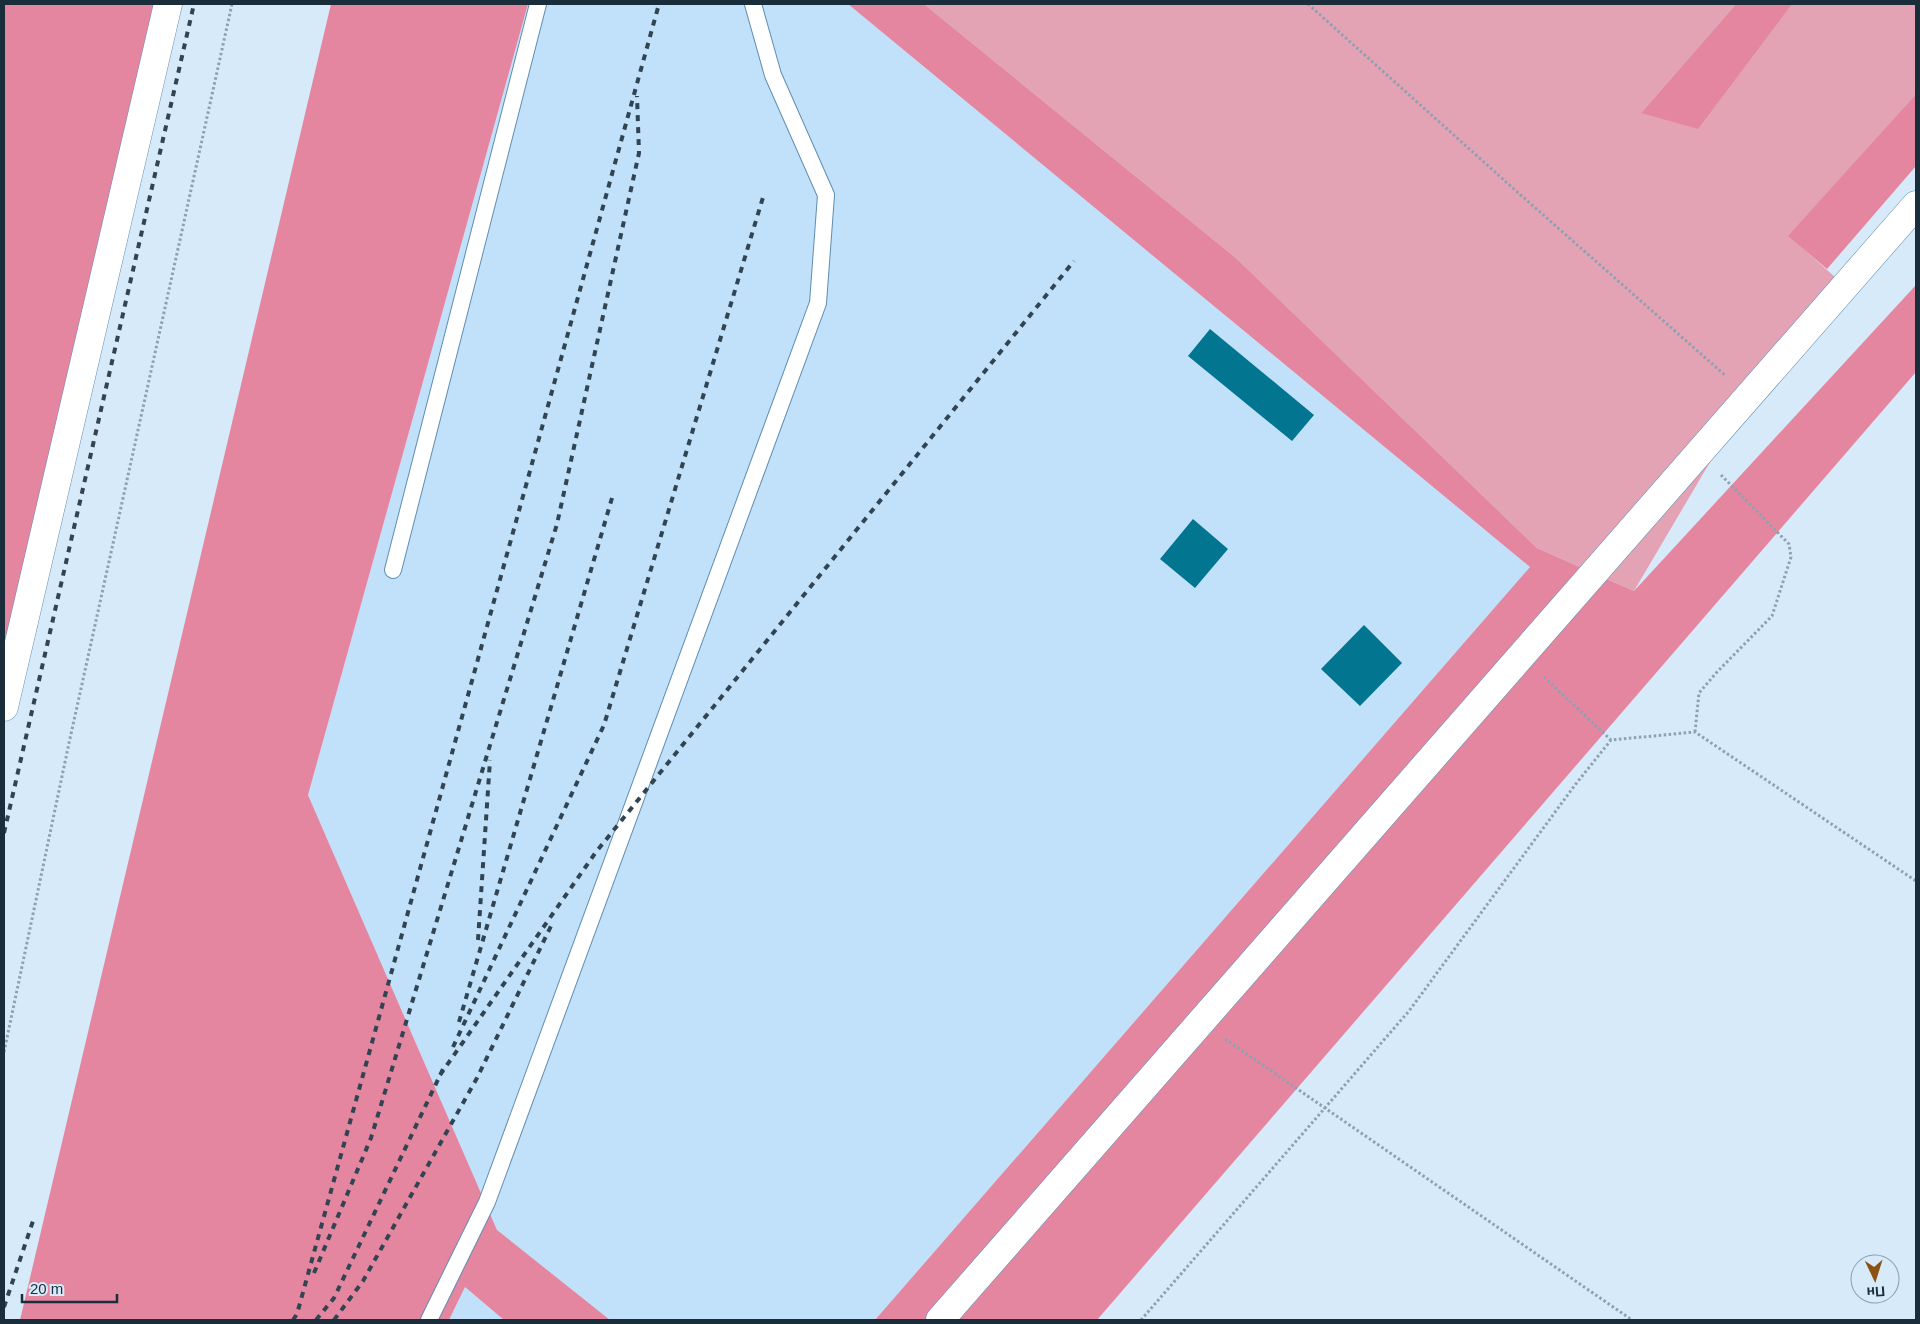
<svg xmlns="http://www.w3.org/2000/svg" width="1920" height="1324" font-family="Arial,sans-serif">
<rect width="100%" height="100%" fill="#d7eaf9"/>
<path fill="#c1e1fb" d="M528,4H848L1530,567L875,1320H610L497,1230L308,795Z
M465,1287L504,1320H449Z"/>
<path fill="#e4a3b4" d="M924,4H1736L1641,113L1782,15L1792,4H1916V94L1789,236L1845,286L1749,396L1634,591L1537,548L1236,258Z"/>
<path fill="#e586a1" d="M4,4H165L4,690Z
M331,4H528L308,795L497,1230L610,1320H504L465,1287L449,1320H20Z
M848,4H924L1236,258L1537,548L1634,591L1916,285V372L1097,1320H875L1530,567Z
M1736,4H1792L1698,129L1641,113Z
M1916,94V166L1827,269L1788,236Z"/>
<path fill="#027591" d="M1210,329L1314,415L1292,441L1188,356Z
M1193,519L1228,549L1195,588L1160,559Z
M1364,625L1402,663L1360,706L1321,669Z"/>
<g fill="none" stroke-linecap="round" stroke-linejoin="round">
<defs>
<path id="lane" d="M393,570L538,4
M429,1320L487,1202L818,303L826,195L773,75L753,4"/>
<path id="street" d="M4,707L168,4
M940,1320L1916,205"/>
</defs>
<use href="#lane" stroke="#608db0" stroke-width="18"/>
<use href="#street" stroke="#608db0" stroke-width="29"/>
<path stroke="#8ea1b0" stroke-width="3" stroke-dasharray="2.5 2.5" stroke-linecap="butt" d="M1308,4L1515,190L1726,376
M1544,677L1611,740
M1695,732L1699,693L1717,672L1772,616L1791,557L1789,544L1721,475
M1225,1039L1632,1320
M4,1052L69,743L232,4
M1141,1320L1409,1011L1575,785L1611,740L1695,732L1916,881"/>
<use href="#lane" stroke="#fff" stroke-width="16"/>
<use href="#street" stroke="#fff" stroke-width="28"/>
<path stroke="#314452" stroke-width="4" stroke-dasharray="6 6" stroke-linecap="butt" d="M4,833L194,4
M478,940L490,760
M459,1022L612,498
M453,1047L604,725L764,194
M440,1075L596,852L1074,261
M314,1273L371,1138L557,524L639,153L637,96
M4,1307L33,1221
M293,1320L297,1314L659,4
M316,1320L334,1298L443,1069
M334,1320L363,1281L477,1078L553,922"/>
</g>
<rect width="1920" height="1324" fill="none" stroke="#1a2d3b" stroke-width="10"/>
<g transform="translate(1875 1279) rotate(176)"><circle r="24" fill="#d7eaf9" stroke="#8b9ead"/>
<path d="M0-4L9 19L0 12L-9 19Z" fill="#8d520f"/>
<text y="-8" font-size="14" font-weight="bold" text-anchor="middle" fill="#1a2d3b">Пн</text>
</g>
<path d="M22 1294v8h95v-8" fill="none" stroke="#1a2d3b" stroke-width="2.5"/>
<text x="30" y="1294" font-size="15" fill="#1a2d3b" stroke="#d7eaf9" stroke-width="4" paint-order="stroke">20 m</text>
</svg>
